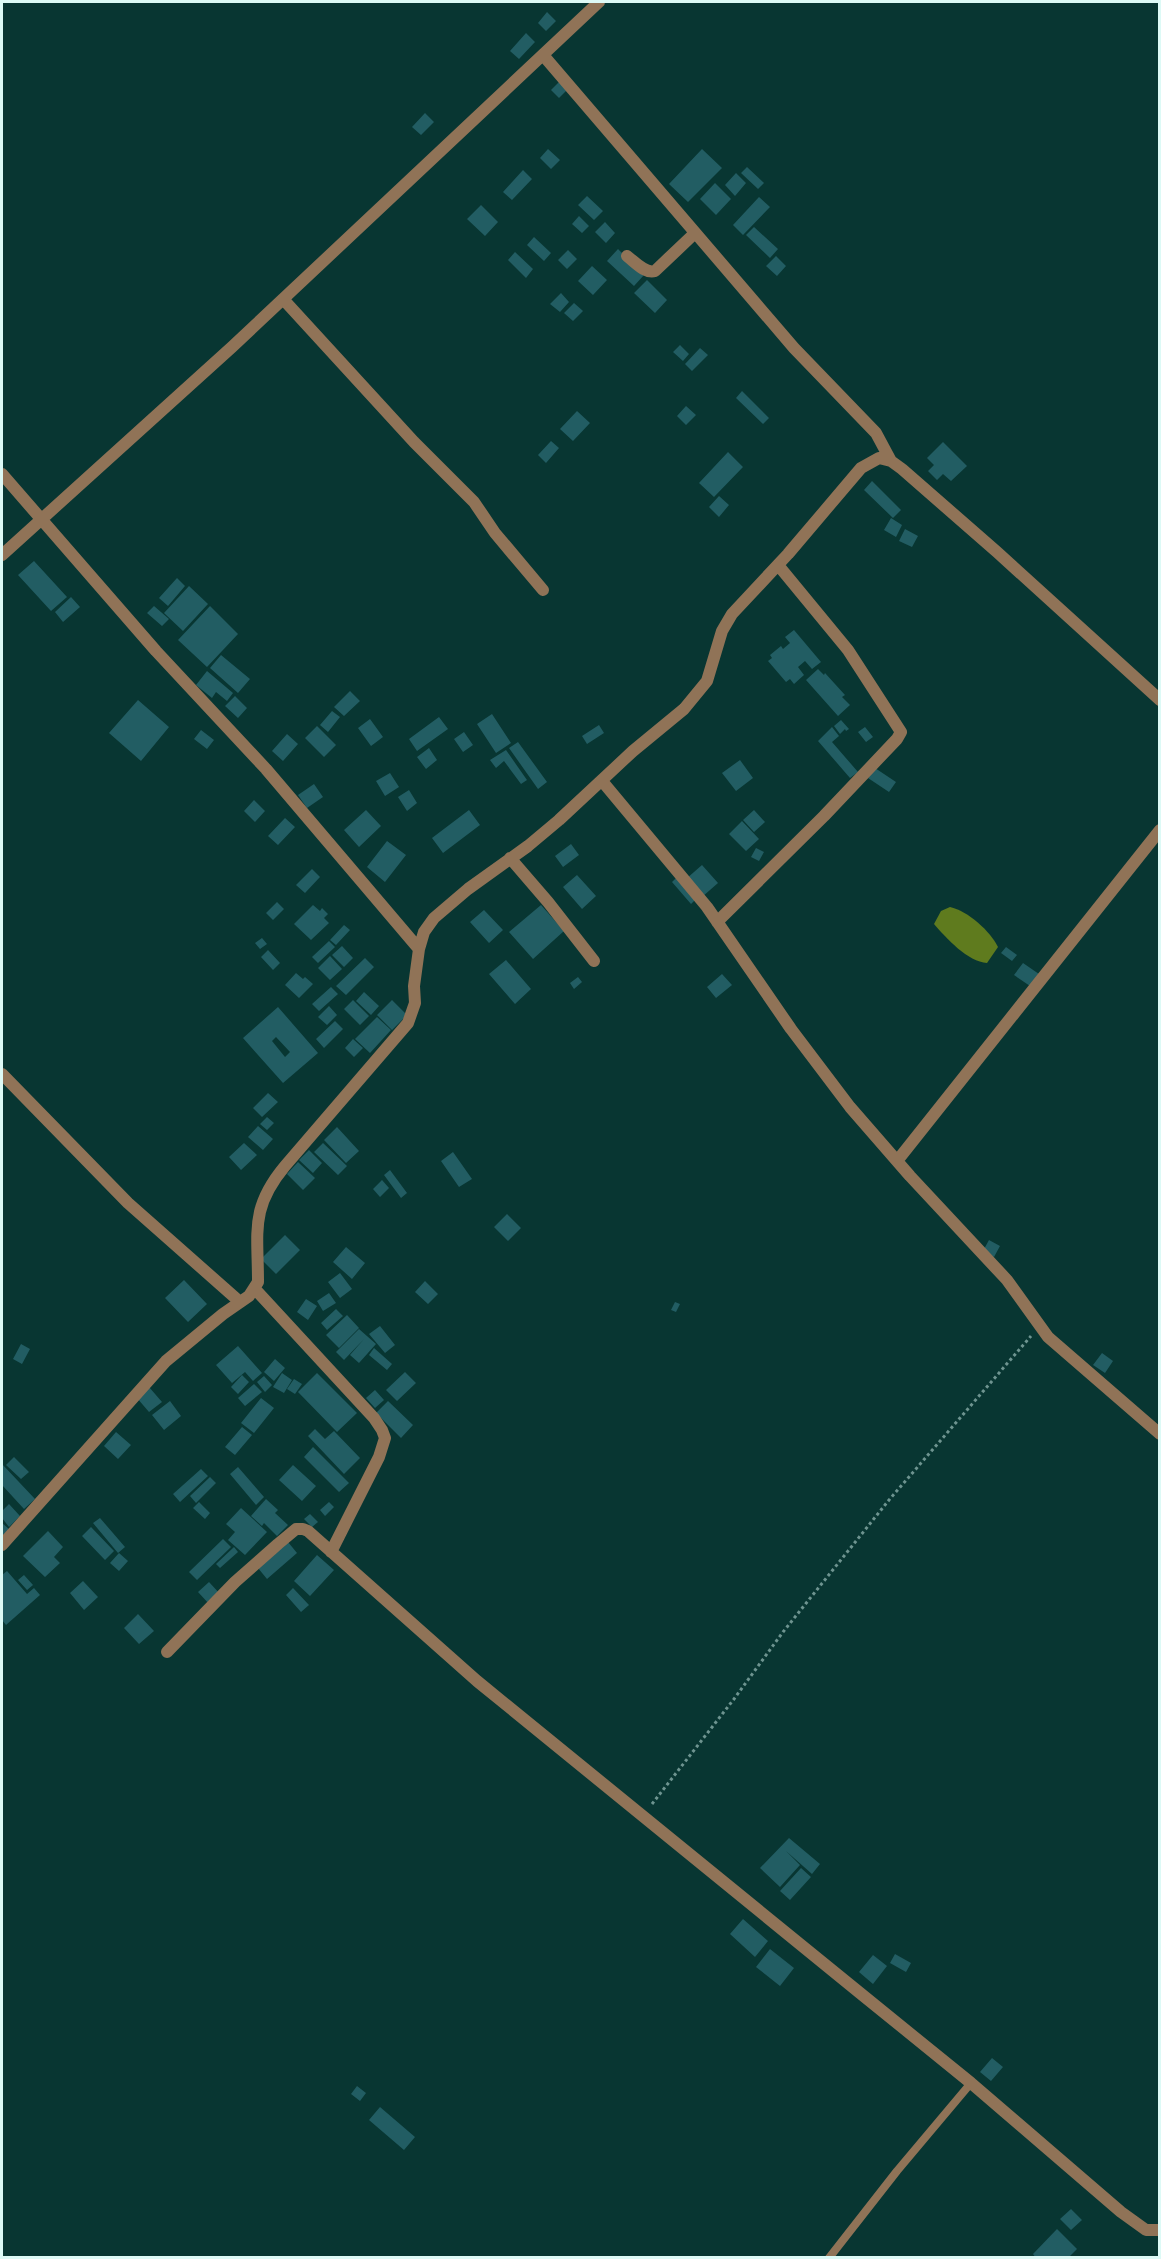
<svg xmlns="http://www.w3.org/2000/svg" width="1161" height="2259" font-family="'Fira Sans Condensed',sans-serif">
<rect width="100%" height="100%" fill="#083632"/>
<path fill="#5f7b1e" d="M950,907C968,911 990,931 998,947L987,963C968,962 946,938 934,924L941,911Z"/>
<path fill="#225d63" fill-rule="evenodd" d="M547,12L556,21L546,31L538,23Z
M526,33L535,42L519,59L510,51Z
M559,82L567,90L559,98L551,90Z
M425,113L434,122L421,135L412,127Z
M548,149L560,160L551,169L540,158Z
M702,149L722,168L688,202L669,184Z
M747,167L764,183L758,189L741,173Z
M523,170L532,179L512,200L503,192Z
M736,173L746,183L735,196L725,185Z
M715,183L731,199L716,215L700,199Z
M587,196L603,211L594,220L578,205Z
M759,197L770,207L743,235L733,225Z
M481,205L498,222L485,236L467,219Z
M579,216L589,226L582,233L572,224Z
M605,222L615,233L606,243L595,232Z
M754,227L778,249L770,258L746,235Z
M534,237L551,253L544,261L527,245Z
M618,249L644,275L634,286L607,261Z
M568,250L577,259L567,269L558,260Z
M515,252L533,269L526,278L508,260Z
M776,256L786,266L777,276L766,266Z
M592,266L607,280L593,295L578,281Z
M647,280L667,300L655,313L634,293Z
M561,293L569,302L560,312L550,304Z
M574,303L583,311L573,321L564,313Z
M680,345L689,354L683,361L673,352Z
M700,348L708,355L692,371L685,364Z
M742,391L769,418L763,424L736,398Z
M686,406L696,415L686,425L677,416Z
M577,411L590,423L573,441L560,429Z
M551,441L559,448L546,463L538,455Z
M943,442L967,466L951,481L943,474L937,480L928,471L934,465L927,458Z
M728,452L743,467L714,497L699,483Z
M872,481L901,510L893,518L864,490Z
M719,496L729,505L719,517L709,507Z
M891,518L902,525L896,537L884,530Z
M905,529L918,536L912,547L899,541Z
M34,561L67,597L51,611L18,575Z
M177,578L185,586L168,606L159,598Z
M189,586L208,604L183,631L164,613Z
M71,597L80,607L63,622L55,612Z
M154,606L169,619L162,626L147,613Z
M210,606L238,634L207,667L178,640Z
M794,630L821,662L812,669L805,661L798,667L804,675L794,684L790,679L786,682L768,661L772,658L770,655L781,646L783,649L790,643L785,637Z
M221,655L250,679L238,693L210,668Z
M818,669L824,675L825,673L845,695L842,697L850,705L838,716L806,680Z
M207,671L233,693L227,701L216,692L212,698L196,685Z
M350,691L360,701L344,716L334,707Z
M235,696L247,708L238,718L225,706Z
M138,700L169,727L141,761L109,733Z
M332,711L340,717L328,732L320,725Z
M492,714L511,743L496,753L477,724Z
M439,717L448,729L417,751L409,739Z
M370,719L383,737L371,746L358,728Z
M841,720L849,729L846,731L845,729L840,734L834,726Z
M599,725L604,733L587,744L582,736Z
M317,726L336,745L324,757L305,738Z
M832,727L839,736L832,742L858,772L850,778L818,741Z
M865,727L873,737L866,742L858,732Z
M201,730L214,740L207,749L194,739Z
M464,732L473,745L463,752L454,739Z
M287,734L298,744L283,761L272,751Z
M518,742L547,782L538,789L509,748Z
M429,748L437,760L426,769L417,757Z
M506,750L527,780L521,784L504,761L496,768L490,760Z
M740,760L753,778L736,791L722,773Z
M875,768L896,782L889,792L868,778Z
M390,773L399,787L385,796L376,781Z
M314,784L323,797L307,808L298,795Z
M409,790L417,803L407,811L398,797Z
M254,800L265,811L255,822L244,811Z
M366,810L381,826L359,847L344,830Z
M469,810L480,825L443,853L432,838Z
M754,810L765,822L754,832L743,820Z
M285,818L295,827L278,845L268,836Z
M742,821L759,839L746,851L729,834Z
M387,841L406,855L385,882L367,867Z
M571,844L579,855L563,867L555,856Z
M756,848L764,852L759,861L751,857Z
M702,865L718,883L702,897L686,879Z
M312,869L320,877L305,893L296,885Z
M577,875L596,896L582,909L563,887Z
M677,877L696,899L691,904L672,882Z
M277,902L284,909L273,920L266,913Z
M313,905L320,911L322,908L328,914L324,918L329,923L311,940L294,924Z
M541,905L564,931L533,959L509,932Z
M484,910L503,930L489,943L470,922Z
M344,925L350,930L336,945L330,940Z
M262,938L267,944L260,949L255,943Z
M329,941L335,947L318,963L312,957Z
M342,946L353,958L344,967L332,955Z
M1006,947L1017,955L1012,961L1001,953Z
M268,950L280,963L273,970L261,957Z
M330,956L342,969L330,980L318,968Z
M365,958L374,967L346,995L336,986Z
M506,960L531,989L515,1004L489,974Z
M1023,963L1039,974L1030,986L1014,975Z
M296,973L303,979L305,977L313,984L299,998L285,985Z
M722,974L732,985L716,998L707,987Z
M578,977L582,982L574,989L570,983Z
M331,987L338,994L319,1011L312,1004Z
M364,992L379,1006L371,1015L356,1001Z
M353,1000L369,1016L360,1025L344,1009Z
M392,1000L407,1015L392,1030L377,1015Z
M329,1006L337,1015L327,1025L318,1017Z
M278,1007L318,1053L283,1083L243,1038ZM276,1037L290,1052L285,1057L272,1041Z
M377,1017L391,1030L370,1053L355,1039Z
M335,1021L343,1029L324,1048L316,1039Z
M353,1039L363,1048L354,1057L345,1048Z
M268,1093L278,1102L262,1117L253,1108Z
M267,1117L274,1123L267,1130L260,1124Z
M258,1126L273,1139L263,1150L248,1137Z
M337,1127L359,1151L346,1163L324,1140Z
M244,1143L257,1155L241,1170L229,1157Z
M323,1143L347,1166L338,1175L314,1152Z
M309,1150L322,1163L313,1173L299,1160Z
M453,1152L472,1179L459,1187L441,1161Z
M298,1162L315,1178L303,1190L287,1174Z
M390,1170L407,1193L401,1198L384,1175Z
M382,1180L389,1188L380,1197L373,1189Z
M507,1214L521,1228L508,1241L494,1227Z
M285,1235L300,1250L276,1274L261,1259Z
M989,1240L1000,1246L994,1257L983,1251Z
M346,1247L365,1263L352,1279L333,1262Z
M340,1273L352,1289L340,1298L328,1282Z
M184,1280L207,1304L188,1322L165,1298Z
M425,1281L438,1294L428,1304L415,1292Z
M329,1293L336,1303L323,1311L317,1301Z
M306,1299L317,1306L308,1320L297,1312Z
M675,1302L680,1304L676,1312L671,1310Z
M336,1309L343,1316L327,1330L321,1323Z
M347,1315L359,1328L339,1348L326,1335Z
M380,1326L395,1345L385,1353L369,1334Z
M359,1329L376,1344L359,1363L350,1355L364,1339L344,1360L336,1352Z
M21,1344L30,1349L22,1364L13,1359Z
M238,1346L262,1373L253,1381L245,1372L232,1383L216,1365Z
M374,1348L392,1364L387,1370L369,1355Z
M1102,1353L1113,1361L1105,1373L1093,1365Z
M275,1359L285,1368L274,1381L264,1372Z
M405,1372L416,1383L397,1401L386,1390Z
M282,1373L292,1380L284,1393L273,1387Z
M317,1373L357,1413L337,1432L298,1392Z
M242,1375L249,1382L238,1394L231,1387Z
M264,1376L272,1385L265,1392L257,1382Z
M294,1379L302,1384L295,1394L287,1389Z
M254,1384L262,1392L245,1406L238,1398Z
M149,1387L162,1402L149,1412L137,1398Z
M375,1390L384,1400L375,1408L366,1398Z
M261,1398L274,1408L254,1433L241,1423Z
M170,1401L181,1416L164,1430L152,1415Z
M388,1401L413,1425L401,1438L376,1413Z
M242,1427L252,1435L235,1455L225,1447Z
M315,1429L325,1439L334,1431L360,1458L344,1474L308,1436Z
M116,1432L131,1445L118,1459L104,1446Z
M313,1447L349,1483L339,1492L304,1457Z
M14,1457L29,1472L21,1479L6,1465Z
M2,1464L35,1499L24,1509L2,1485Z
M293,1465L316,1486L302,1501L279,1480Z
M238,1467L264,1497L256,1505L230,1474Z
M201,1469L208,1476L180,1502L173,1494Z
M210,1477L216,1483L196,1503L190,1496Z
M266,1499L278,1510L275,1513L288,1525L277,1536L264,1523L262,1526L251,1516Z
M199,1502L210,1513L205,1519L193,1508Z
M329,1502L334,1507L325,1516L320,1510Z
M9,1504L20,1516L9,1527L2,1518V1511Z
M241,1508L267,1532L245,1555L228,1540L235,1532L226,1524Z
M310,1514L318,1522L312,1527L304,1519Z
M100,1518L125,1547L118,1553L93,1523Z
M2,1523L9,1529L2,1537Z
M91,1527L114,1551L105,1560L82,1536Z
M48,1531L63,1547L54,1557L60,1563L45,1577L23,1556Z
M223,1539L231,1547L197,1580L189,1572Z
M288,1542L297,1553L267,1579L258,1568Z
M234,1547L238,1552L220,1568L216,1564Z
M119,1553L128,1561L119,1571L110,1563Z
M317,1555L334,1570L310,1596L294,1581Z
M7,1571L27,1594L34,1588L40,1595L6,1625L2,1620V1575Z
M24,1575L33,1585L27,1590L18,1580Z
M83,1581L98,1597L84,1610L70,1593Z
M209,1582L221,1595L210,1605L198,1592Z
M293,1588L309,1605L301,1612L286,1595Z
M138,1614L154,1631L139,1644L124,1628Z
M789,1838L820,1864L812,1874L786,1851L800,1865L780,1887L760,1868Z
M801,1868L811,1877L790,1900L780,1891Z
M743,1919L768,1941L755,1957L730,1934Z
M770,1949L794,1968L780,1986L756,1967Z
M895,1954L911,1963L906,1972L890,1963Z
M873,1955L887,1966L873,1984L859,1972Z
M992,2058L1003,2067L991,2081L980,2072Z
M357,2086L366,2093L360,2101L351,2094Z
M380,2107L415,2137L404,2150L369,2120Z
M1071,2209L1082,2220L1071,2230L1060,2219Z
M1057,2229L1077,2249L1068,2258H1036L1033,2254Z"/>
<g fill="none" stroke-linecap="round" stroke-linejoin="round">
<path stroke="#6e9490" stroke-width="3" stroke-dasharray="3 3" stroke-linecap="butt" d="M652,1804L734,1699L783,1632L889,1500L1031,1336"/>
<path stroke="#907357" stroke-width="8" d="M829,2258L897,2171L971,2083"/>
<path stroke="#907357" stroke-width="12" d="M543,55L794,348L876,433L891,461
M627,256C635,262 645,274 655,271L695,233
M283,299L414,442L474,502L495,533L543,590
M2,474L156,651L266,769L419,949
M2,555L232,347L599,2
M602,781L707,907L791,1029L850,1107L910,1176L1007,1280L1048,1337L1160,1434
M510,858L548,902L594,961
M717,922L824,816L897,739L901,732L848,650L778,565
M2,1074L128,1203L240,1302
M897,1161L1160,830
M255,1289L374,1418L382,1430L385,1438L379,1457L331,1552
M2,1545L166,1361L223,1314L249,1296L258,1282C258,1231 250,1208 285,1166L408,1023L415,1003L414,986L419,949L424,932L434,918L468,889L528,846L559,820L633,751L684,709L707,681L722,631L732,614L788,554L861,468L879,458L891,461L902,469L997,552L1160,700
M167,1652L235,1582L278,1544L296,1529H303L308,1531L477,1681L860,1993L971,2083L1121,2212L1146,2230H1160"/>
</g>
<rect width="1161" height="2259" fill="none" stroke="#ddfaf6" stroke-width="6"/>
</svg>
